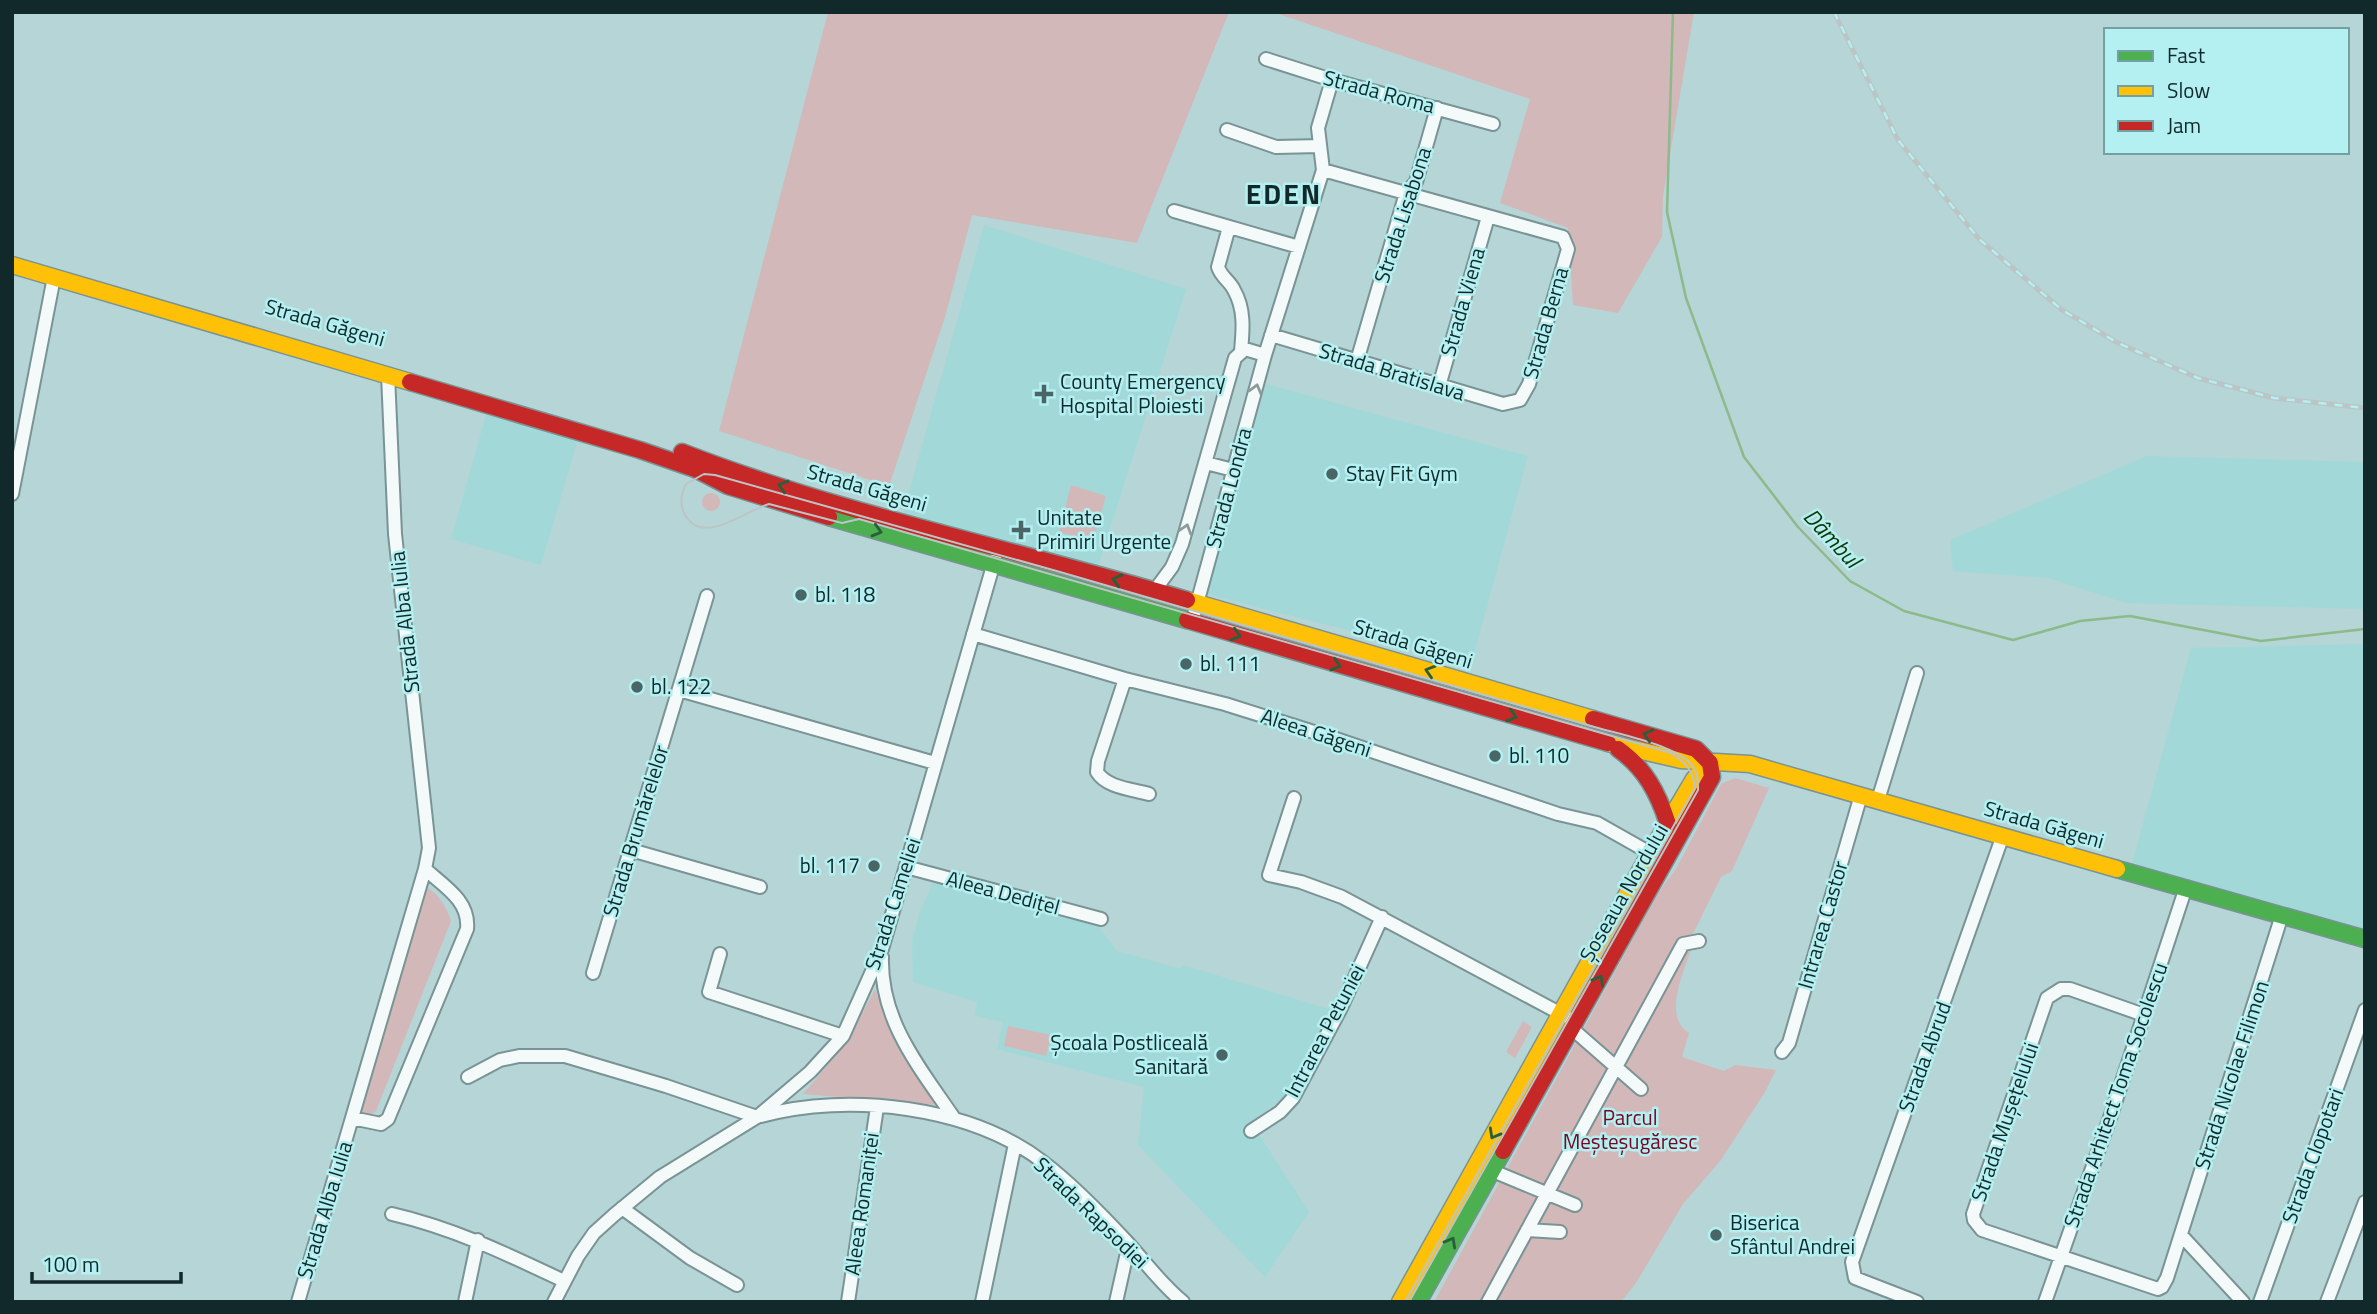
<svg xmlns="http://www.w3.org/2000/svg" width="2377" height="1314" font-family="'Titillium Web',sans-serif">
<rect width="100%" height="100%" fill="#b5d5d6"/>
<path fill="#a3d8d9" d="M984,225L1186,289L1097,570L903,513Z
M1266,384L1528,456L1472,662L1207,594Z
M486,415L578,439L541,565L451,539Z
M2147,456L2365,462V609L2126,603L2048,578L1953,571L1950,540Z
M2365,644V931L2132,864L2191,648Z
M934,880L1035,910L1098,926L1117,951L1181,969L1183,965L1332,1010L1291,1091L1251,1122L1309,1212L1265,1277L1138,1145L1144,1087L997,1049L1003,1022L975,1016L977,1002L913,982L912,941L919,914Z"/>
<path fill="#d3b8b9" d="M828,12H1229L1137,243L972,215L945,317L889,486L719,431Z
M1273,12H1694L1663,196L1662,237L1618,313L1573,305L1568,228L1500,203L1530,99Z
M1071,485L1106,496L1093,541L1059,532Z
M702 502a9 9 0 1 1 18 0a9 9 0 1 1-18 0Z
M1735,778L1769,788L1732,871L1721,877L1688,944L1692,947C1684,972 1662,1016 1689,1033L1682,1057L1724,1071L1735,1065L1776,1070L1765,1092L1721,1160L1683,1204L1636,1283L1621,1302H1434L1658,893L1676,869L1721,784Z
M423,886C437,891 447,907 451,921L376,1111L368,1116L354,1111Z
M875,989L894,1040L938,1105L803,1094L848,1041Z
M1523,1021L1532,1027L1515,1058L1506,1052Z
M1008,1026L1051,1035L1046,1056L1004,1046Z"/>
<g fill="none" stroke-linecap="round" stroke-linejoin="round">
<path stroke="#8cba8a" stroke-width="2.5" d="M1673,12L1667,212L1686,298L1744,457L1798,527L1850,581L1904,611L2013,640L2080,621L2130,616L2261,641L2365,629"/>
<defs>
<path id="street" d="M1266,59L1332,80L1493,124
M1227,130L1276,147L1320,146
M1174,211L1299,247
M1229,227L1218,267C1221,277 1230,281 1234,290C1245,309 1243,330 1241,351
M1271,335L1503,404L1520,400L1529,384L1568,249L1563,237L1323,170
M1357,361L1406,193L1416,182L1437,108
M1439,386L1488,217
M1206,463L1233,470
M12,494L54,277
M1155,590L1172,567L1182,544L1235,358L1245,349L1265,355
M1192,622L1265,355L1323,170L1318,128L1332,80
M973,634L1125,679L1225,704L1336,739L1558,814L1597,823L1650,853
M1125,679L1098,761L1097,772C1107,788 1132,789 1149,794
M679,690L935,763
M1294,798L1269,875L1301,882L1342,897L1567,1017
M1878,800L1917,673
M631,850L760,887
M906,867L1101,919
M720,954L709,992L843,1036
M882,957C880,1021 920,1068 954,1118
M593,973L707,596
M2144,1015L2070,989H2061L2047,998L1973,1214L1974,1220L1982,1230L2158,1289L2162,1287L2167,1278L2282,915
M1577,1033L1641,1089
M1782,1052L1789,1043L1861,795
M468,1077L500,1060L519,1056H565L666,1086L757,1117
M761,1116C848,1092 970,1106 1043,1162C1072,1184 1103,1216 1128,1243C1146,1263 1162,1285 1183,1302
M352,1118L381,1124L388,1119L467,929C470,901 444,886 425,869
M1251,1131L1280,1112L1293,1098L1341,1008L1382,917
M1500,1174L1575,1205
M622,1208L690,1258L737,1285
M392,1214C453,1228 507,1254 564,1281
M1527,1230L1560,1232
M2181,1235L2243,1302
M298,1302L425,869L429,848L395,534L388,375
M465,1302L478,1240
M554,1302L578,1256L594,1233L614,1215L660,1177L757,1117L810,1072L843,1036L882,949L995,559
M848,1302L877,1107
M982,1302L1015,1144
M1116,1302L1129,1244
M1488,1302L1683,944L1699,941
M1917,1302L1855,1278L1852,1262L2003,835
M2045,1302L2113,1109L2186,887
M2260,1302L2365,1010
M2327,1302L2365,1202"/>
<path id="fast" d="M829,517L1187,620
M2117,869L2365,939
M1418,1302L1503,1151"/>
<path id="slow" d="M12,265L410,382
M1187,600L1593,719
M1608,743L1681,760L1750,764L2117,869
M1400,1302L1650,853L1694,779L1709,761"/>
<path id="jam" d="M410,382L640,450L695,469L728,486L829,517
M682,452C844,515 1020,550 1187,600
M1187,620L1608,743
M1618,749C1645,768 1658,793 1668,824
M1503,1151L1712,777L1710,763L1696,749L1593,719"/>
</defs>
<use href="#street" stroke="#7a9394" stroke-width="16"/>
<use href="#fast" stroke="#7a9394" stroke-width="19"/>
<use href="#slow" stroke="#7a9394" stroke-width="19"/>
<use href="#jam" stroke="#7a9394" stroke-width="19"/>
<use href="#street" stroke="#f4f9f9" stroke-width="12"/>
<use href="#fast" stroke="#4caf50" stroke-width="16"/>
<use href="#slow" stroke="#ffc107" stroke-width="16"/>
<use href="#jam" stroke="#c62828" stroke-width="16"/>
<path stroke="#bcc5c6" stroke-width="2" d="M1405,1302L1695,788C1693,770 1686,763 1671,753L859,519L842,523L769,504C746,510 703,547 685,515C679,504 681,494 686,484L704,474L715,475L1060,572L1591,726C1616,734 1680,745 1694,768C1698,774 1698,782 1698,790L1409,1302"/>
<defs>
<path id="rail" d="M1834,12L1898,140L1979,239L2062,310L2118,343L2198,378L2274,398L2365,408"/>
</defs>
<use href="#rail" stroke="#bcc5c6" stroke-width="5"/>
<use href="#rail" stroke="#b4f0f1" stroke-width="2.5" stroke-dasharray="8" stroke-linecap="butt"/>
</g>
<defs><path id="oneway-chevron" d="M-2-3.5L2.5 0L-2 3.5" fill="none" stroke-width="1.6" stroke-linecap="round" stroke-linejoin="round" transform="scale(1.75)"/></defs>
<g stroke="#8e9b9c">
<use href="#oneway-chevron" transform="translate(1256 389) rotate(-75)"/>
<use href="#oneway-chevron" transform="translate(1186 529) rotate(-73)"/>
</g>
<g stroke="#295f39">
<use href="#oneway-chevron" transform="translate(783 486) rotate(-163)"/>
<use href="#oneway-chevron" transform="translate(877 531) rotate(16)"/>
<use href="#oneway-chevron" transform="translate(1117 580) rotate(-166)"/>
<use href="#oneway-chevron" transform="translate(1236 635) rotate(17)"/>
<use href="#oneway-chevron" transform="translate(1336 665) rotate(17)"/>
<use href="#oneway-chevron" transform="translate(1430 671) rotate(-163)"/>
<use href="#oneway-chevron" transform="translate(1512 716) rotate(16)"/>
<use href="#oneway-chevron" transform="translate(1648 735) rotate(-164)"/>
<use href="#oneway-chevron" transform="translate(1599 980) rotate(-61)"/>
<use href="#oneway-chevron" transform="translate(1494 1134) rotate(119)"/>
<use href="#oneway-chevron" transform="translate(1451 1242) rotate(-61)"/>
</g>
<g fill="#4a6566" stroke="#b4f0f1" stroke-width="2.5">
<path d="M1040.5 383.5h7v7h7v7h-7v7h-7v-7h-7v-7h7z"/>
<circle cx="1332" cy="474" r="7"/>
<path d="M1017.5 519.5h7v7h7v7h-7v7h-7v-7h-7v-7h7z"/>
<circle cx="801" cy="595" r="7"/>
<circle cx="1186" cy="664" r="7"/>
<circle cx="637" cy="687" r="7"/>
<circle cx="1495" cy="756" r="7"/>
<circle cx="874" cy="866" r="7"/>
<circle cx="1222" cy="1055" r="7"/>
<circle cx="1716" cy="1235" r="7"/>
</g>
<g text-anchor="middle" stroke-width="5" stroke-linejoin="round" paint-order="stroke">
<g font-size="21" fill="#11292a" stroke="#b4f0f1">
<text transform="translate(1379 92) rotate(15)" y="7">Strada Roma</text>
<text transform="translate(1403 215) rotate(-72)" y="7">Strada Lisabona</text>
<text transform="translate(1463 302) rotate(-74)" y="7">Strada Viena</text>
<text transform="translate(325 323) rotate(16)" y="7">Strada Găgeni</text>
<text transform="translate(1546 323) rotate(-74)" y="7">Strada Berna</text>
<text transform="translate(1392 372) rotate(17)" y="7">Strada Bratislava</text>
<text transform="translate(867 488) rotate(16)" y="7">Strada Găgeni</text>
<text transform="translate(1229 488) rotate(-75)" y="7">Strada Londra</text>
<text transform="translate(405 622) rotate(-96)" y="7">Strada Alba Iulia</text>
<text transform="translate(1413 644) rotate(17)" y="7">Strada Găgeni</text>
<text transform="translate(1316 733) rotate(18)" y="7">Aleea Găgeni</text>
<text transform="translate(2044 825) rotate(16)" y="7">Strada Găgeni</text>
<text transform="translate(636 831) rotate(-73)" y="7">Strada Brumărelelor</text>
<text transform="translate(1003 893) rotate(15)" y="7">Aleea Dedițel</text>
<text transform="translate(1624 893) rotate(-60)" y="7">Șoseaua Nordului</text>
<text transform="translate(893 904) rotate(-72)" y="7">Strada Cameliei</text>
<text transform="translate(1823 925) rotate(-74)" y="7">Intrarea Castor</text>
<text transform="translate(1325 1031) rotate(-62)" y="7">Intrarea Petuniei</text>
<text transform="translate(1925 1057) rotate(-70)" y="7">Strada Abrud</text>
<text transform="translate(2232 1075) rotate(-72)" y="7">Strada Nicolae Filimon</text>
<text transform="translate(2116 1095) rotate(-71)" y="7">Strada Arhitect Toma Socolescu</text>
<text transform="translate(2005 1122) rotate(-71)" y="7">Strada Mușețelului</text>
<text transform="translate(2313 1156) rotate(-70)" y="7">Strada Clopotari</text>
<text transform="translate(862 1204) rotate(-82)" y="7">Aleea Romaniței</text>
<text transform="translate(325 1210) rotate(-73)" y="7">Strada Alba Iulia</text>
<text transform="translate(1091 1213) rotate(44)" y="7">Strada Rapsodiei</text>
</g>
<g font-size="21" fill="#11292a" stroke="#b4f0f1" text-anchor="start">
<text x="1060" y="389">County Emergency<tspan x="1060" dy="24">Hospital Ploiesti</tspan></text>
<text x="1346" y="481">Stay Fit Gym</text>
<text x="1037" y="525">Unitate<tspan x="1037" dy="24">Primiri Urgente</tspan></text>
<text x="815" y="602">bl. 118</text>
<text x="1200" y="671">bl. 111</text>
<text x="651" y="694">bl. 122</text>
<text x="1509" y="763">bl. 110</text>
<text x="860" y="873" text-anchor="end">bl. 117</text>
<text x="1208" y="1050" text-anchor="end">Școala Postliceală<tspan x="1208" dy="24">Sanitară</tspan></text>
<text x="1730" y="1230">Biserica<tspan x="1730" dy="24">Sfântul Andrei</tspan></text>
</g>
<g font-size="21" fill="#770720" stroke="#b4f0f1">
<text x="1630" y="1125">Parcul<tspan x="1630" dy="24">Meșteșugăresc</tspan></text>
</g>
<g font-size="23" font-style="italic" fill="#133504" stroke="#b4f0f1">
<text transform="translate(1832 538) rotate(47)" y="8">Dâmbul</text>
</g>
<g font-size="28" font-weight="bold" letter-spacing="2" fill="#11292a" stroke="#b4f0f1">
<text x="1284" y="204">EDEN</text>
</g>
</g>
<rect width="2377" height="1314" fill="none" stroke="#11292a" stroke-width="28"/>
<rect x="2104" y="28" width="245" height="126" fill="#b4f0f1" stroke="#73a0a1" stroke-width="2"/>
<rect x="2118" y="51" width="35" height="10" fill="#4caf50" stroke="#73a0a1" stroke-width="2"/>
<text x="2167" y="63" font-size="21" fill="#11292a">Fast</text>
<rect x="2118" y="86" width="35" height="10" fill="#ffc107" stroke="#73a0a1" stroke-width="2"/>
<text x="2167" y="98" font-size="21" fill="#11292a">Slow</text>
<rect x="2118" y="121" width="35" height="10" fill="#c62828" stroke="#73a0a1" stroke-width="2"/>
<text x="2167" y="133" font-size="21" fill="#11292a">Jam</text>
<path d="M32 1272v10h149v-10" fill="none" stroke="#11292a" stroke-width="3.5"/>
<text x="42" y="1272" font-size="21" fill="#11292a" stroke="#b4f0f1" stroke-width="5" paint-order="stroke">100 m</text>
</svg>
